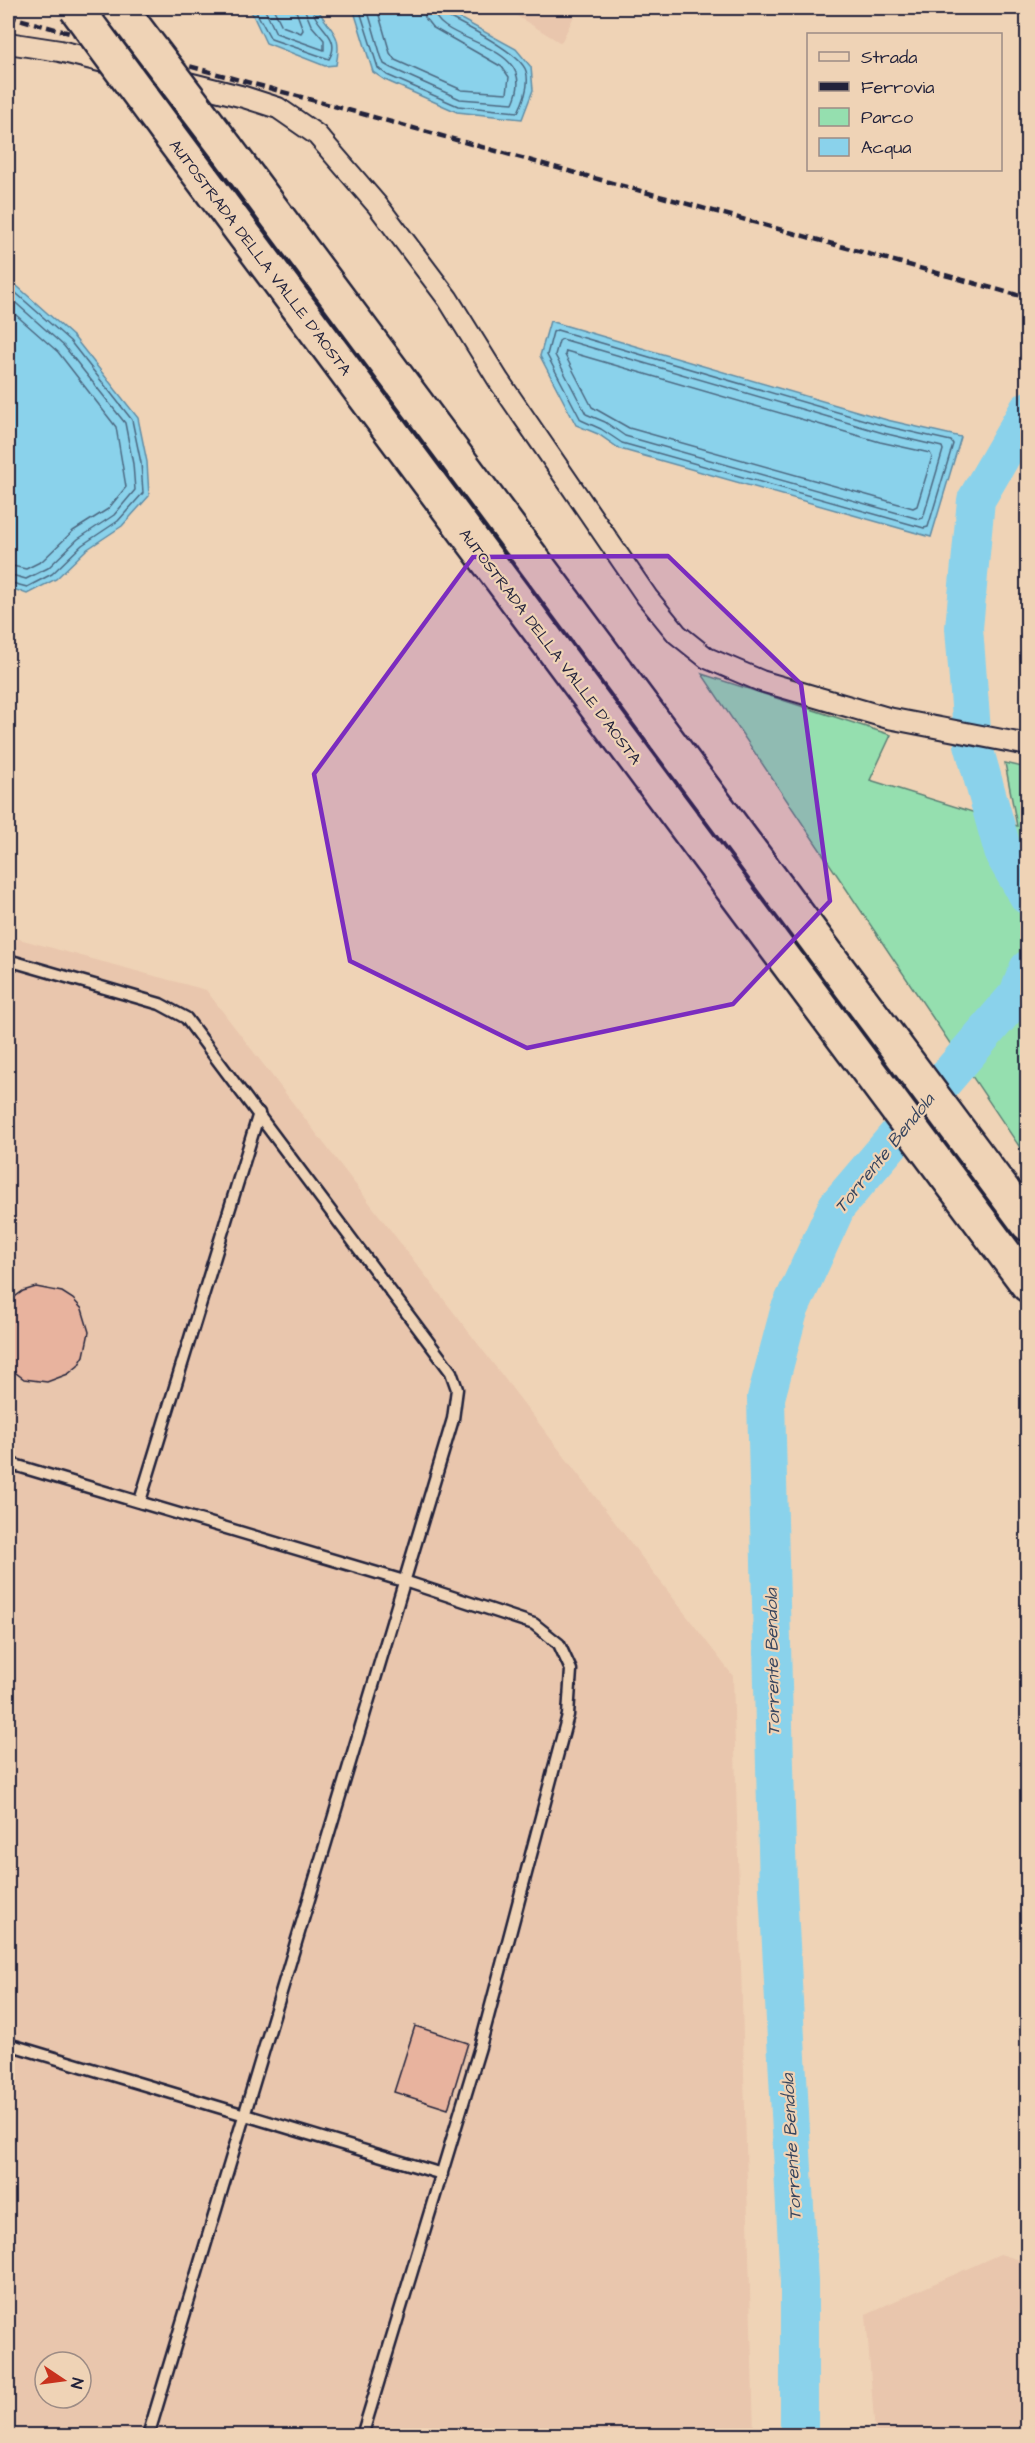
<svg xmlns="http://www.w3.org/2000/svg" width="1035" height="2443" font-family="'Architects Daughter',sans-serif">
<rect width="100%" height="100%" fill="#efd3b6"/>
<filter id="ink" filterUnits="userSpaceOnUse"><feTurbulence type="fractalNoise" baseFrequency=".0167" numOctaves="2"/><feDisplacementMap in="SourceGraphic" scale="12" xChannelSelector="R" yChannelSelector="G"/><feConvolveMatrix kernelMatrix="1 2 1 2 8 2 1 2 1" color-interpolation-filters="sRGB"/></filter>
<g filter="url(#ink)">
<path fill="#e9c6ad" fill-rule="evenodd" d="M504,8H578L561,43Z
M8,936L206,990L733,1676L754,2435H8ZM45,2362H81V2398H45Z
M1000,2254L1027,2262V2435H875L866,2314Z"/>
<path fill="#95dfaf" stroke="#5c8075" stroke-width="1.5" d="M702,674L891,735L870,780L1017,826L1005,763L1027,768V1158Z"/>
<path fill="#8ad2eb" stroke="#608ca5" stroke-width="1.5" d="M244,8H317C331,33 343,32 336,65L325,66L266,43L252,13Z
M353,8H441L516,49L531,67L533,90L522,119L457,112L385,80L373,72Z
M8,278L74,337L138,418L147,462L149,496L122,526L86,550L56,579L27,594L8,587Z
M550,321L887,420L961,437L931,537L620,449L598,434L576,425L540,356Z"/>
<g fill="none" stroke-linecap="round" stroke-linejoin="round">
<path stroke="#4c6881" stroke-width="1.5" d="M254,8L271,39L329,59C343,36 315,28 312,8
M264,8L276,33L324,50V40L311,25L304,8
M273,8L282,26L301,33L303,30L295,8
M359,8L378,68L387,75L458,106L518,112C524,100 530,84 526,71C520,52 462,24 444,15L441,8
M367,8L381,56L384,64L391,68L460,99L513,103C542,41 435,45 433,8
M377,8L390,53L395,60L462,90L507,93L509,77L502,67L432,27L425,18L424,8
M8,286L70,341L132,420L141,463L143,493L118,521L82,545L52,574L27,587L8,582
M8,296L64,346L125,423L133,464L135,490L114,515L78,539L48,568L26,579L8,574
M8,308L58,352L116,427L126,487L108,509L73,531L42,561L26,569L8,565
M557,330L885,426L951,441L953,444L928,527L924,528L622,443L601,429L581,420L547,355L553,332Z
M562,339L883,433L942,447L943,450L923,518L919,519L625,436L605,422L586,414L555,355L559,341Z
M566,351L880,442L930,453L932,457L917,506L913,508L629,428L592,407L565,355Z"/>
<path stroke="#8ad2eb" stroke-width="38" d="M1028,410L976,500L964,628L973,744L1004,855L1028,896
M799,2436V2282L778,1889L766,1398L789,1311L837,1206L1018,994L1028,969"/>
</g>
<path fill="#e8b39e" stroke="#22223b" stroke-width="1.5" d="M36,1287L62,1292L73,1299L82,1309L89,1332L84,1356L78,1366L68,1374L47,1382L24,1379L8,1367V1302L23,1291Z
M415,2026L468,2043L448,2109L394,2092Z"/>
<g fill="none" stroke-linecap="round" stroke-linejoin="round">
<defs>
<path id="lane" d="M8,960L160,1004L186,1018L451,1372L457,1389L453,1419L148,2436
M8,1463L404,1581L534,1624L559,1644L571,1670L568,1715L480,2047L362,2436
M140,1501L259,1113
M8,2044L442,2174"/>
<path id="street" d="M8,43L60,51L244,97L278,108L317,135L378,206L448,299L499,381L647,597L677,634L707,658L761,681L888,718L1028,745"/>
<path id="highway" d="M166,130L1028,1285
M227,149L1028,1224"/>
</defs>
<use href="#lane" stroke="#22223b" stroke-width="15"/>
<use href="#street" stroke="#22223b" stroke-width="24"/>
<use href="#highway" stroke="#22223b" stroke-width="38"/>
<use href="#lane" stroke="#efd3b6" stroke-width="10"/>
<use href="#street" stroke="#efd3b6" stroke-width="20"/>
<use href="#highway" stroke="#efd3b6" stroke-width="33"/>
<path stroke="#22223b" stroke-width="4.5" stroke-dasharray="9 4.5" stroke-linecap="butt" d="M8,16L1028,298"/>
<defs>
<path id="highway-bridge" d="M76,8L166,130
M120,8L227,149"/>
</defs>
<use href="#highway-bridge" stroke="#22223b" stroke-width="38" stroke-linecap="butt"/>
<use href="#highway-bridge" stroke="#efd3b6" stroke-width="33"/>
</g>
</g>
<path fill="#7b2cbf" fill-opacity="0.2" stroke="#7b2cbf" stroke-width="4.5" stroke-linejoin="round" d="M668,556L801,684L830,901L733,1004L527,1048L350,961L314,774L473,557Z"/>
<g text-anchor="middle" stroke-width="4.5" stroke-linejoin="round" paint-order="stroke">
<g font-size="16" fill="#22223b" stroke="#efd3b6">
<text transform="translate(261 257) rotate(53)" y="6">AUTOSTRADA DELLA VALLE D'AOSTA</text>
<text transform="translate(551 646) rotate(53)" y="6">AUTOSTRADA DELLA VALLE D'AOSTA</text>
</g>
<g font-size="18" font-style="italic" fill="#37455e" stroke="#efd3b6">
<text transform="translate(884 1153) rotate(-51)" y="6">Torrente Bendola</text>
<text transform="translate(772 1662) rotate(-91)" y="6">Torrente Bendola</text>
<text transform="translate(791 2147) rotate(-93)" y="6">Torrente Bendola</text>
</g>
</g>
<rect width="1035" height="2443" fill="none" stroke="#efd3b6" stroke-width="30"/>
<rect x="15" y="15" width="1005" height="2413" fill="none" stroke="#22223b" stroke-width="2" filter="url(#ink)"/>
<rect x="807" y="33" width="195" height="138" fill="#efd3b6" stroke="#9d8c85" stroke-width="1.5"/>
<rect x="819" y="52" width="30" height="9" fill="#efd3b6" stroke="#9d8c85" stroke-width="1.5"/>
<text x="861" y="63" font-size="18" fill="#22223b">Strada</text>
<rect x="819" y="82" width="30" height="9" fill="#22223b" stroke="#9d8c85" stroke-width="1.5"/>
<text x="861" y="93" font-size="18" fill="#22223b">Ferrovia</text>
<rect x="819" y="108" width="30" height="18" fill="#95dfaf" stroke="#9d8c85" stroke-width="1.5"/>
<text x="861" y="123" font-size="18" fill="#22223b">Parco</text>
<rect x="819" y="138" width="30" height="18" fill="#8ad2eb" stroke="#9d8c85" stroke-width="1.5"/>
<text x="861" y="153" font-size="18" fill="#22223b">Acqua</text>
<g transform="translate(63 2380) rotate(103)"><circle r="28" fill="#efd3b6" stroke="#9d8c85" stroke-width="1.5"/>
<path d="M0-4.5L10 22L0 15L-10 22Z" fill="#c8321e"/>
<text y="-9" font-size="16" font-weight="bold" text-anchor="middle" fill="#22223b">N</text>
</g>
</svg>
